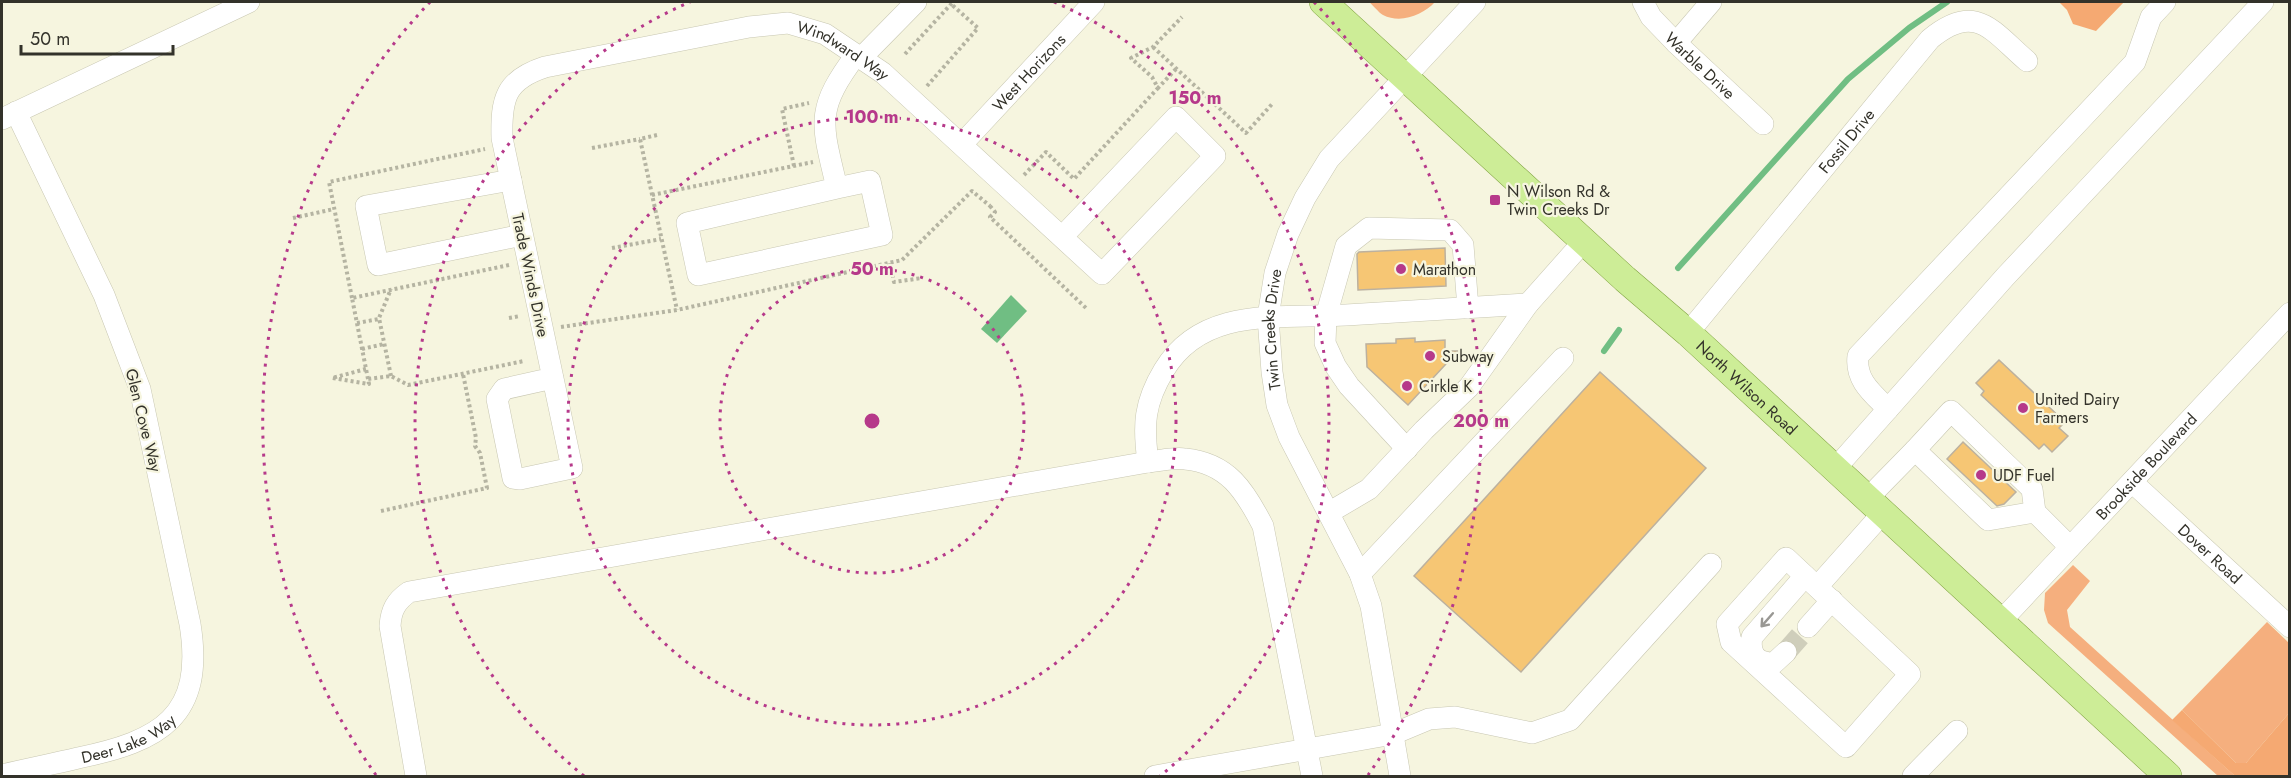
<svg xmlns="http://www.w3.org/2000/svg" width="2291" height="778" font-family="Jost,sans-serif">
<rect width="100%" height="100%" fill="#f6f5df"/>
<path fill="#f5af7e" d="M1369,2H1435C1423,15 1401,24 1383,15C1378,12 1373,5 1369,2Z
M2073,565L2090,581L2067,610L2070,627L2235,776H2218L2048,623L2044,610L2045,593Z
M2267,622L2289,643V713L2246,763H2236L2182,710Z"/>
<path fill="#f5a972" d="M2059,2H2124L2096,31L2073,24L2067,10Z
M2182,710L2236,763H2246L2289,713V776H2235L2172,720Z"/>
<path fill="#70be83" d="M1011,295L1027,311L997,343L981,329Z"/>
<g fill="none" stroke-linecap="round" stroke-linejoin="round">
<path stroke="#70be83" stroke-width="6" d="M1678,268L1848,79L1909,28L1947,2
M1604,351L1619,330"/>
</g>
<path fill="#f6c674" stroke="#bcb19f" stroke-width="1.5" d="M1445,248L1446,286L1358,290L1357,254L1359,252Z
M1415,338V342L1445,340V351H1458L1408,405L1367,367L1366,344L1396,343V339Z
M1999,360L2065,422L2059,428L2068,436L2052,452L2044,444L2039,449L1981,395L1984,391L1976,383Z
M1600,372L1706,468L1521,672L1414,576Z
M1963,442L2016,492L2004,504L1997,506L1947,459Z"/>
<g fill="none" stroke-linecap="round" stroke-linejoin="round">
<path stroke="#cfcebb" stroke-width="21" stroke-dasharray="21 10" stroke-linecap="butt" d="M1786,652L1808,627"/>
<defs>
<g id="minor">
<path id="s1" d="M1643,2L1651,17L1676,43L1763,124"/>
<path d="M1676,43L1711,2"/>
<path d="M861,58L916,2"/>
<path d="M2,119L249,2"/>
<path id="s2" d="M962,144L1094,2"/>
<path d="M511,180L366,206L378,265L522,235"/>
<path d="M837,188L687,223L698,275L882,235L870,181L837,188C822,124 814,111 856,55"/>
<path id="s3" d="M1688,333L1930,39C1976,1 1992,31 2027,61"/>
<path id="s4" d="M553,378L504,389L497,399L513,478L520,479L572,468L502,138C501,99 505,80 545,67L749,27L788,23L825,34L883,73L1102,274L1215,156L1176,117L1062,237"/>
<path d="M1888,409C1872,393 1855,380 1858,356L2135,62L2151,17L2165,2"/>
<path d="M1407,449L1349,386L1336,367L1325,343L1326,316L1346,246L1369,228L1450,230L1463,245L1468,308"/>
<path d="M1915,450L1951,411L2032,489L2035,512"/>
<path d="M1148,462C1143,425 1144,403 1164,370C1203,305 1281,319 1346,315C1407,311 1467,308 1528,304"/>
<path d="M1834,470L2005,277L2263,2"/>
<path id="s5" d="M2132,482L2290,627"/>
<path d="M1867,499L1915,450L1988,520L2035,512L2070,547"/>
<path d="M1330,512L1369,489L1424,430L1469,387L1528,304L1584,241"/>
<path d="M1360,574L1563,358"/>
<path d="M1817,587L1786,558L1727,624L1731,642L1846,747L1910,674L1817,587L1882,514"/>
<path id="s6" d="M2001,621L2290,313"/>
<path d="M1808,627L1832,600"/>
<path d="M1786,652L1774,663C1756,663 1749,654 1752,637L1805,576"/>
<path id="s7" d="M2,775C27,769 53,764 78,758C160,741 205,717 190,624L140,389L104,295L16,112"/>
<path d="M416,776L390,626C391,610 396,601 409,592L1148,462C1160,461 1174,457 1185,459C1228,463 1245,491 1263,526L1312,776"/>
<path d="M1155,776L1393,734L1429,719L1455,717L1532,733L1570,720L1711,564"/>
<path id="s8" d="M1400,776L1371,606L1360,574L1289,437L1277,405L1272,372L1268,317L1275,273L1288,234L1305,198L1329,159L1475,2"/>
<path d="M1913,776L1957,731"/>
</g>
<g id="major">
<path id="s9" d="M1323,2L1625,279L1688,333L2168,776"/>
</g>
</defs>
<use href="#minor" stroke="#c8c7b2" stroke-width="22"/>
<use href="#major" stroke="#82a443" stroke-width="28"/>
<path stroke="#b5b4a2" stroke-width="4" stroke-dasharray="3 3" stroke-linecap="butt" d="M1153,47L1246,133L1273,103
M905,54L953,2
M1176,69L1158,88L1152,77L1131,58L1153,47L1182,17
M927,86L978,28L951,4
M657,135L640,139L677,310
M592,148L640,139
M794,166L782,109L809,103
M1024,175L1046,152L1074,179L1158,88
M652,195L813,162
M990,206L995,212L990,217L1086,308
M293,218L334,209
M612,248L661,239
M890,263L894,282L922,278
M352,298L329,182L485,149
M509,318L520,316
M357,323L379,319
M561,327L677,310L902,260L972,191L990,206
M362,349L384,344
M366,369L332,378L369,384L368,379L391,376L408,385L524,361
M391,376L379,318L391,289
M368,379L352,298L509,265
M381,511L487,488L480,453L475,446L476,438L463,374"/>
<use href="#minor" stroke="#fff" stroke-width="21"/>
<use href="#major" stroke="#cded97" stroke-width="27"/>
</g>
<defs><path id="oneway-shaft" d="M-6 0H5M1.5-3L5.5 0L1.5 3" fill="none" stroke-width="1.6" stroke-linecap="round" stroke-linejoin="round" transform="scale(1.5)"/></defs>
<use stroke="#999894" href="#oneway-shaft" transform="translate(1767 620) rotate(131)"/>
<g fill="none" stroke="#b6398a" stroke-width="3" stroke-dasharray="3 6">
<circle cx="872" cy="421" r="152"/>
<circle cx="872" cy="421" r="304"/>
<path d="M584 776A457 457 0 0 1 690 2M1054 2A457 457 0 0 1 1160 776"/>
<path d="M376 775A609 609 0 0 1 430 2M1314 2A609 609 0 0 1 1368 775"/>
</g>
<g fill="#b6398a" stroke="#f6f5df" stroke-width="2">
<rect x="1489" y="194" width="12" height="12" rx="3"/>
<circle cx="1401" cy="269" r="6"/>
<circle cx="1430" cy="356" r="6"/>
<circle cx="1407" cy="386" r="6"/>
<circle cx="2023" cy="408" r="6"/>
<circle cx="1981" cy="475" r="6"/>
</g>
<g text-anchor="middle" stroke-width="4.5" stroke-linejoin="round" paint-order="stroke">
<g font-size="16" fill="#33322a" stroke="#f6f5df">
<text dy="6" stroke="none"><textPath href="#s4" startOffset="942">Windward Way</textPath></text>
<text dy="6" stroke="none"><textPath href="#s1" startOffset="86">Warble Drive</textPath></text>
<text dy="6" stroke="none"><textPath href="#s2" startOffset="98">West Horizons</textPath></text>
<text dy="6" stroke="none"><textPath href="#s3" startOffset="249">Fossil Drive</textPath></text>
<text transform="translate(531 275) rotate(78)" y="6">Trade Winds Drive</text>
<text dy="6" stroke="none"><textPath href="#s8" startOffset="471">Twin Creeks Drive</textPath></text>
<text dy="6" stroke="none"><textPath href="#s9" startOffset="573">North Wilson Road</textPath></text>
<text transform="translate(144 420) rotate(76)" y="6">Glen Cove Way</text>
<text dy="6" stroke="none"><textPath href="#s6" startOffset="212">Brookside Boulevard</textPath></text>
<text dy="6" stroke="none"><textPath href="#s5" startOffset="106">Dover Road</textPath></text>
<text dy="6" stroke="none"><textPath href="#s7" startOffset="132">Deer Lake Way</textPath></text>
</g>
<g font-size="16" fill="#33322a" stroke="#f6f5df" text-anchor="start">
<text x="1507" y="197">N Wilson Rd &amp;<tspan x="1507" dy="18">Twin Creeks Dr</tspan></text>
<text x="1413" y="275">Marathon</text>
<text x="1442" y="362">Subway</text>
<text x="1419" y="392">Cirkle K</text>
<text x="2035" y="405">United Dairy<tspan x="2035" dy="18">Farmers</tspan></text>
<text x="1993" y="481">UDF Fuel</text>
</g>
</g>
<circle cx="872" cy="421" r="9" fill="#b6398a" stroke="#f6f5df" stroke-width="3"/>
<g font-size="18" text-anchor="middle" font-weight="bold" fill="#b6398a" stroke="#f6f5df" stroke-width="4.5" stroke-linejoin="round" paint-order="stroke">
<text x="1195" y="104">150 m</text>
<text x="872" y="123">100 m</text>
<text x="872" y="275">50 m</text>
<text x="1481" y="427">200 m</text>
</g>
<rect width="2291" height="778" fill="none" stroke="#33322a" stroke-width="6"/>
<path d="M21 45v9h152v-9" fill="none" stroke="#33322a" stroke-width="3"/>
<text x="30" y="45" font-size="18" fill="#33322a" stroke="#f6f5df" stroke-width="4.5" paint-order="stroke">50 m</text>
</svg>
